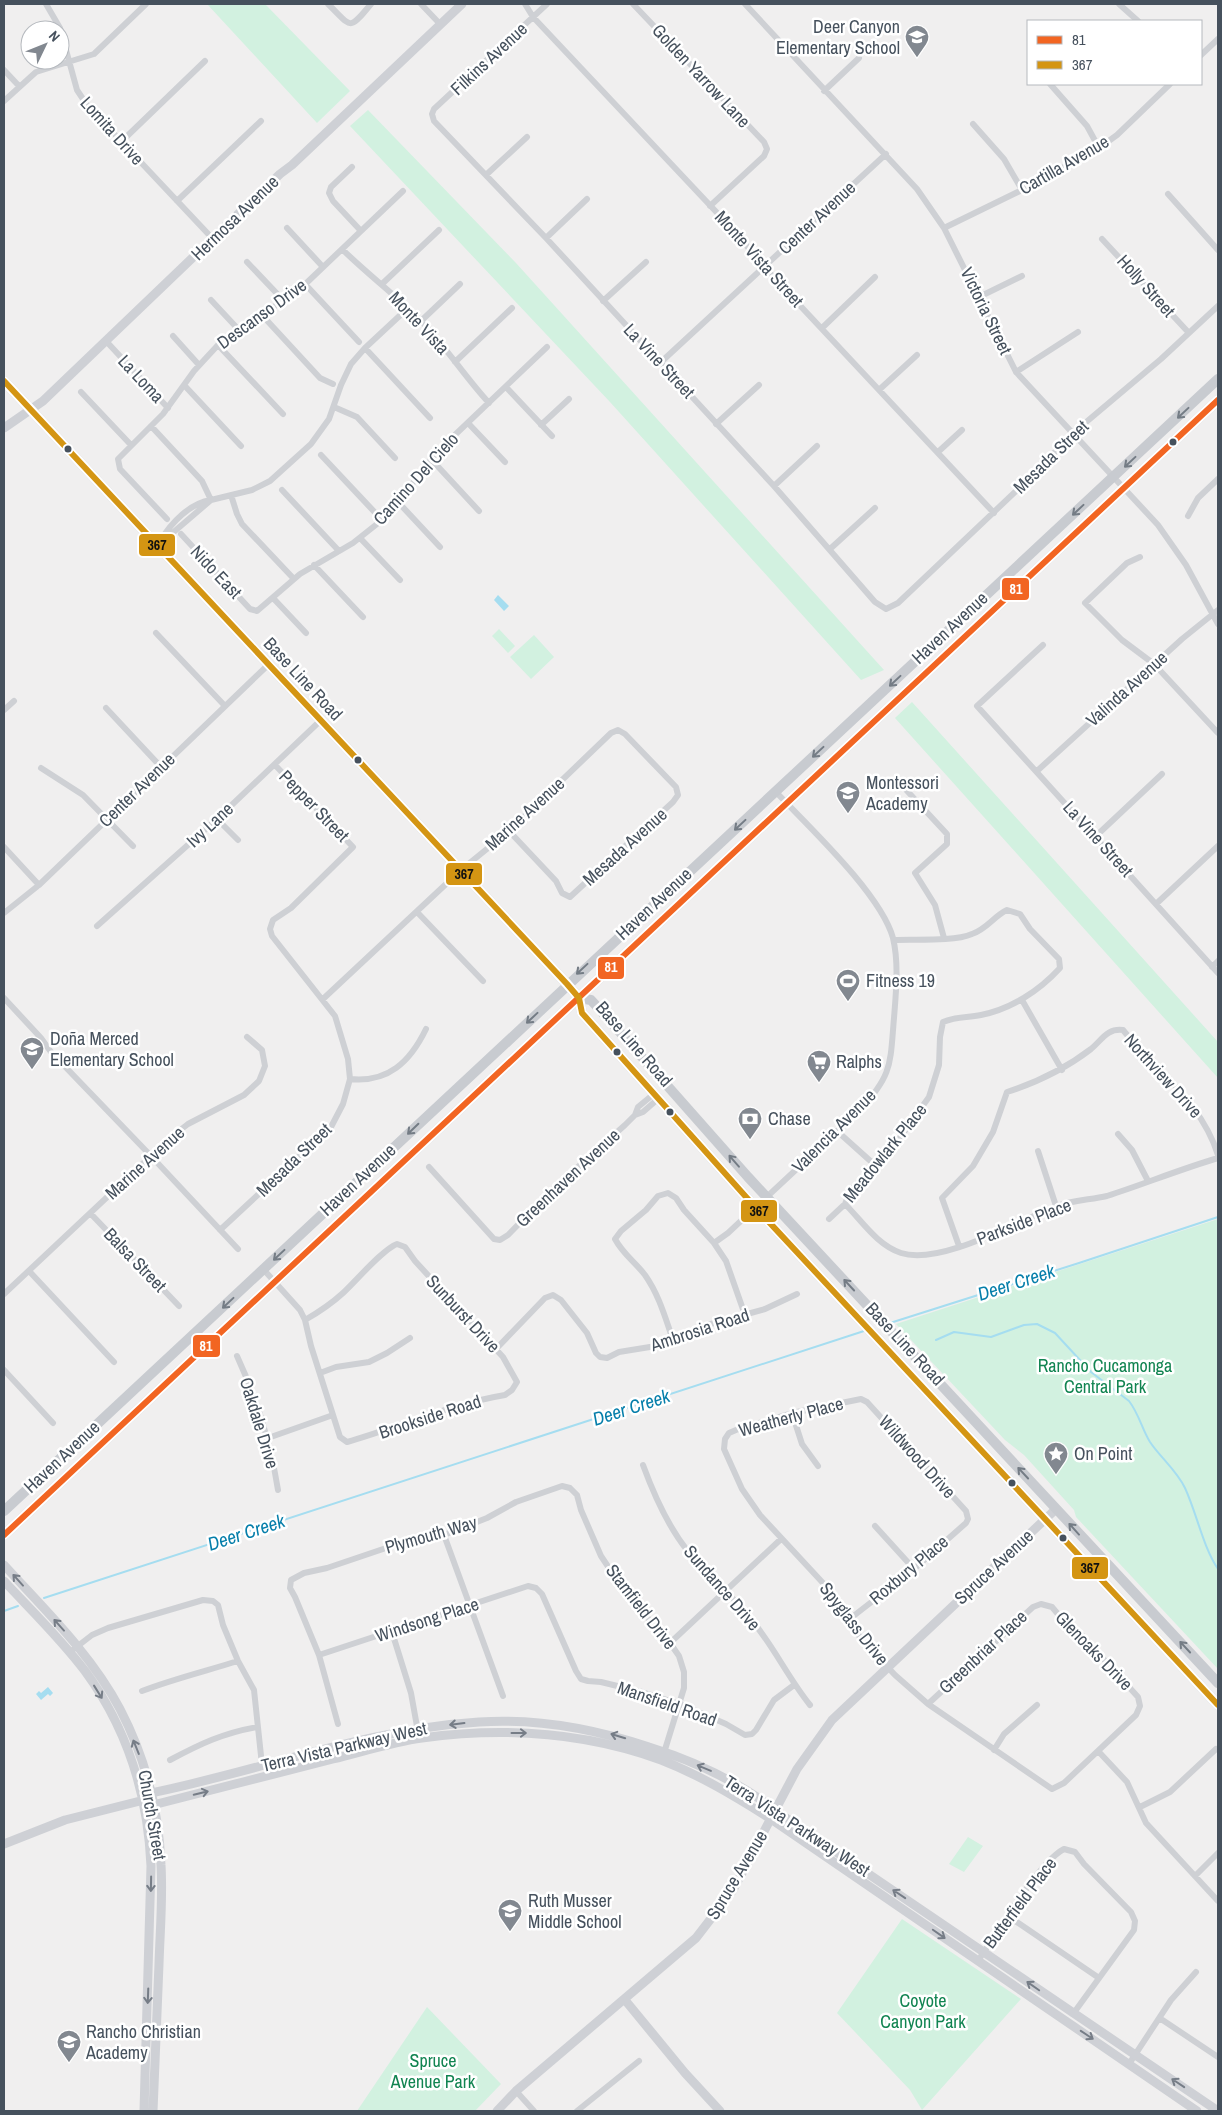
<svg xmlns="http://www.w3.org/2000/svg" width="1222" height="2115" font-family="'Archivo Narrow',sans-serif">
<rect width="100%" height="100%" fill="#f0efef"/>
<path fill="#d2f1e0" d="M207,4H265L350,91L317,123Z
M368,110L516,263L884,670L861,680L610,402L350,126Z
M499,629L515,646L508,653L492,636Z
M534,635L554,657L531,679L510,657Z
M912,702L1218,1042V1078L895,718Z
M1218,1219V1669L1076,1517L1074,1510L1024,1455L1005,1440L896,1324Z
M968,1837L983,1846L964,1872L949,1864Z
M902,1919L1021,1999L922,2110L910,2090L837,2013Z
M427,2007L501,2084L475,2111H357Z"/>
<path fill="#a5ddf0" d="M498,595L509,606L504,611L494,600Z
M48,1687L53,1693L50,1696L48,1694L41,1700L36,1694L39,1691L41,1693Z"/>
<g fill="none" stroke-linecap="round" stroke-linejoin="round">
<path stroke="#a5ddf0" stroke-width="2" d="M890,1323L1079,1263L1218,1217
M936,1340L954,1332L991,1337L1024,1325L1037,1324L1055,1333L1091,1372L1129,1401C1139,1414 1142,1429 1150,1442C1160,1457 1177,1471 1185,1488C1197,1514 1203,1547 1218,1569
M44,1598L864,1331
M4,1611L18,1606"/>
<path stroke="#ced0d4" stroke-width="6" d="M46,4L60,28L77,90L87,105L212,238
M328,4C352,27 348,32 371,4
M421,4L440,24
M525,4L533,17L737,234L764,267L994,513
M547,4L434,109L432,114L434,121L546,238L774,486L875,602L886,609L898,603L1035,473L1072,434L1161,359L1218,306
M633,4L764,142L767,149L764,156L710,206
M745,4L917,189L944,228L1016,372L1158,525L1186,565L1218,624
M1119,4L1138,21
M1201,55L1218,39
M4,70L19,86
M1050,84L1087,126L1099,148
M824,91L859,58
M4,101L36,72L94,54L146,4
M973,124L1004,159L1022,190
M121,142L205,61
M352,167L331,187L329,193L333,201L361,231
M487,174L527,137
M1168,194L1218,250
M177,201L261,121
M287,228L323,267
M944,228L1022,190L1099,148L1117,135L1170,84
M546,238L587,199
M1102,239L1189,333
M342,249C367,274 396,295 421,321C446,347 465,377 489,403
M247,262L284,301
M305,284L359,342
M382,284L439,230
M979,297L1022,276
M211,300L238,329
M603,301L646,262
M261,314L320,378L333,384
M421,321L460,284
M822,328L875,277
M173,336L199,365
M106,341L168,408
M218,345L283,414
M365,348L430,418
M455,362L512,308
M660,363L886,154
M1016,372L1078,332
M184,385L241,446
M506,387L552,436
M880,389L917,355
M81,392L131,445
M334,407L357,417L395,458
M468,423L505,462
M716,424L759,385
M541,425L569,399
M151,426L202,481L211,500
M938,452L962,430
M321,455L382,520
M431,459L479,511
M774,486L817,446
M282,490L339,551
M231,495L237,514L242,524L294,579
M398,502L440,547
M1188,516L1198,498L1218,479
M167,519L120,469L118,459L163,414L194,371L218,345L243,325L275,306L298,291L403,191
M181,534L250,609L257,611L300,574L353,543L382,520L398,502L437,452L547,347
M162,538L169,536L211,500L252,490L270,481L311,444L329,419L341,385L351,364L365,348L408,308
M360,538L400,580
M161,540C171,523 190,503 211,500
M830,549L875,508
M1140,557L1127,563L1085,603L1122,640L1154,664L1218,733
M314,565L363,617
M273,598L306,633
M156,633L225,706
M1043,645L977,706L1218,973
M106,708L161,767
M4,710L14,701
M41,768L83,795L133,846
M1037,771L1182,639L1218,610
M897,780L947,834V844L915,873L935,905L944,938
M217,819L238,840
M1096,836L1162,774
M4,847L39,885
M1156,904L1218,846
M417,912L483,981
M4,913L39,885L268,665
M97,926L217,819L320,721
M1212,967L1218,961
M4,998L41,1038L51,1052L151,1156L238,1249
M323,999L461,870L509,831L611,733L618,730L625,734L676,787L678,795L673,802L570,897L562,893L556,881L509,831
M1022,1000L1062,1070
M350,1079C388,1083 410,1062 426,1029
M635,1115L643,1112L659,1098
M837,1131L876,1166
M1118,1134L1132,1150L1148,1181
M1038,1151L1056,1206
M429,1167L494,1239L500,1240L508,1235L551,1191L625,1125L635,1115L638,1107L655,1093
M845,1204C862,1221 877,1245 901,1253C940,1266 1018,1221 1055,1207C1071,1200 1090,1200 1107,1196C1144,1184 1181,1169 1218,1158
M91,1214L179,1306
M829,1219L845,1204L850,1191L894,1146L929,1097L939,1065L940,1037L943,1022C957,1016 967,1018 981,1015C1011,1009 1039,991 1060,968L1059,959L1030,929L1020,914L1007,910C994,916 987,929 972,934C954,942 914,939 894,940
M220,1230L331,1127L343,1104L350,1079L348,1059L335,1016L272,936L270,929L273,920L291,908L353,847L275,765
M714,1243L728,1233L860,1110C893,1074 890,1064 894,1018C896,993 899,963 893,938C881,894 808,826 776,792
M959,1246L942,1198L973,1166L993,1132L1007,1092C1038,1082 1065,1069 1091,1049C1102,1040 1107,1028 1123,1030C1157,1072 1201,1101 1218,1155
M264,1270L300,1310L305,1320L311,1346L340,1437L347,1442C399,1427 451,1404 505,1395L512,1390L517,1382L503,1357L415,1261L405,1247L397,1244C383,1249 356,1281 343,1293C331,1304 319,1312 305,1320
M29,1271L114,1362
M4,1294L170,1138L188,1124L244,1095L259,1081L265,1066L262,1050L247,1037
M673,1340C665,1317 659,1295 645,1275C635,1262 623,1254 615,1239L621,1231L646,1210L658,1196L668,1193L676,1198L684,1210L714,1243L726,1261L745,1315
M496,1349L545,1298L553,1295L561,1300L587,1333L596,1353L600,1357L607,1358L619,1352L656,1346L707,1325L765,1309L797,1294
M237,1356C257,1399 271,1444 278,1490
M4,1370L53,1423
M320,1373L336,1367L369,1362L387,1353L410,1338
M792,1413L802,1444L818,1466
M268,1438L333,1415
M643,1465C654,1495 667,1525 687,1550C708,1575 734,1597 754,1623C775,1649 789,1679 810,1705
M875,1526L914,1569
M444,1535L503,1696
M847,1621L914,1569L966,1523L968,1519L966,1511L867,1402L861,1399L792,1413L736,1430L729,1433L725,1439L724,1449L742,1489L760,1515L823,1583L862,1640L895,1675L928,1704L1052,1789L1064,1783L1136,1715L1140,1706L1138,1697L1079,1632L1063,1620L1052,1607L1041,1604L1033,1607L928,1704
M392,1632L411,1693L418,1732
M670,1643L781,1539
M70,1652L92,1635L108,1628L203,1600L213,1601L218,1605L223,1625L238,1661L254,1690L262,1765
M319,1655L528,1586L536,1588L542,1594L576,1671L581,1679L588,1681L601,1682L642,1692L680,1704L726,1724L745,1735L752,1734L756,1730L774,1700L794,1685
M142,1691C173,1679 206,1671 238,1661
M338,1724L319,1655L295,1597L290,1588L291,1580L304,1573L327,1568L389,1547L444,1535L487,1518L516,1502L562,1486L570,1488L577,1495L581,1510L601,1556L627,1595L670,1643L679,1656L684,1672V1688L663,1756
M994,1750L1004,1734L1037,1705
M1099,1752L1127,1782L1146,1823L1218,1901
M170,1760C200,1744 223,1733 257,1727
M1140,1807L1170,1792L1216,1749
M1195,1876L1218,1853
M1008,1916L1099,1978
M978,1961C996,1934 1039,1862 1064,1849L1075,1852L1084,1864L1131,1912L1135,1921L1134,1930L1073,2014
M1161,2019L1218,2057
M1129,2064L1171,2000L1196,1972
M516,2091L534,2111
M577,2111L639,2061"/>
<path stroke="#ced0d5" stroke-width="9" d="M4,428L43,401L280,174L292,165L462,4
M4,1565C45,1610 91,1654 120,1709C145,1757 159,1811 161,1865C163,1898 160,1931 159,1964C157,2013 155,2062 153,2111
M4,1581C31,1610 61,1639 85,1671C127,1728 148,1796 151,1866L144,2111
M144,1800L153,1805C213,1790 273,1774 333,1759C362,1752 392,1742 422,1738C502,1727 584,1732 661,1760C700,1775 736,1797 771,1819L1197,2111
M4,1844L65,1820L144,1800L151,1793C260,1771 366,1729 479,1722C537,1718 595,1729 649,1747C698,1762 746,1786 786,1818L1218,2111
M625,2000L685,2073L720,2111
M497,2111L516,2091L696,1938L733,1890L797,1769L832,1720L1056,1509"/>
<path stroke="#c8cbd0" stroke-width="10" d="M4,381L567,984L579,998L582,1013L755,1207L1218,1705
M579,998L591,1000L611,1022L748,1177L1218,1683
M4,1511C408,1133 813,756 1218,379
M4,1535L1218,400"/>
<defs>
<path id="bus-1" d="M4,1535L1218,400"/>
<path id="bus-2" d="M4,381L567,984L579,998L582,1013L755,1207L1218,1705"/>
</defs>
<use href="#bus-1" stroke="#fff" stroke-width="10"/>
<use href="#bus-2" stroke="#fff" stroke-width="10"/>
<use href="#bus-1" stroke="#f26522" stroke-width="6"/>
<use href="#bus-2" stroke="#d49513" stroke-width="6"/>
</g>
<defs><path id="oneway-shaft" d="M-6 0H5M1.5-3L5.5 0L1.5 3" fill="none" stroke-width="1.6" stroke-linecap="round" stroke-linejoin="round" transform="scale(1.25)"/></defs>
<g stroke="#747c85">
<use href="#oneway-shaft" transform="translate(1183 413) rotate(137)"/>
<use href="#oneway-shaft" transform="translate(1130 462) rotate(137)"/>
<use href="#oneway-shaft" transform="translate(1078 510) rotate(137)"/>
<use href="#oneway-shaft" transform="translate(895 681) rotate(137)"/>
<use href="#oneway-shaft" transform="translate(818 752) rotate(137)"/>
<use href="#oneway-shaft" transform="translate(740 825) rotate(137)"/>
<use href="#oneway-shaft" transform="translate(582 969) rotate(137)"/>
<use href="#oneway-shaft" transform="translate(532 1018) rotate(137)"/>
<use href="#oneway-shaft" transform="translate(413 1129) rotate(136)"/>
<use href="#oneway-shaft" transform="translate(734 1161) rotate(-131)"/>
<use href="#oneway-shaft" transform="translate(279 1255) rotate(137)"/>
<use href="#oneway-shaft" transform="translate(849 1285) rotate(-133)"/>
<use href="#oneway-shaft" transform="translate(228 1303) rotate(137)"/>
<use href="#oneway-shaft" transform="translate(1023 1473) rotate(-133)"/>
<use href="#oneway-shaft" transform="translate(1074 1529) rotate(-132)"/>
<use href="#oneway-shaft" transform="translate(1185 1647) rotate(-133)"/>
</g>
<g stroke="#767d87">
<use href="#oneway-shaft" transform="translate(18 1580) rotate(-132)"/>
<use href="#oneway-shaft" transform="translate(59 1625) rotate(-132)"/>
<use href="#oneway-shaft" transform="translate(98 1692) rotate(58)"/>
<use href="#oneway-shaft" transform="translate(457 1724) rotate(173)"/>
<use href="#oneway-shaft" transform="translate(519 1733)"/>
<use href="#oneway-shaft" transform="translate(618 1736) rotate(-163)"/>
<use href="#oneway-shaft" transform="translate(136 1747) rotate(-112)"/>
<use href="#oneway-shaft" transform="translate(704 1768) rotate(-157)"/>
<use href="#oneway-shaft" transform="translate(201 1793) rotate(-14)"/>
<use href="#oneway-shaft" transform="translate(151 1884) rotate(91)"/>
<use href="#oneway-shaft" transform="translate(899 1894) rotate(-146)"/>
<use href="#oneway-shaft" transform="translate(939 1934) rotate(35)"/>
<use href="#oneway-shaft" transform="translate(1033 1986) rotate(-145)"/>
<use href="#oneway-shaft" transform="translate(148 1996) rotate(92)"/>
<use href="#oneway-shaft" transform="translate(1087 2035) rotate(34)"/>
<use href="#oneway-shaft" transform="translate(1178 2083) rotate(-146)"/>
</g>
<defs>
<symbol id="school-pin" viewBox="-11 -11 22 30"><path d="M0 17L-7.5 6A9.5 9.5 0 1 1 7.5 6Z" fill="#828890" stroke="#fff"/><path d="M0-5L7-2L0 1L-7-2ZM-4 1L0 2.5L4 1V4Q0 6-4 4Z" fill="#fff"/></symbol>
<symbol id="stadium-pin" viewBox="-11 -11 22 30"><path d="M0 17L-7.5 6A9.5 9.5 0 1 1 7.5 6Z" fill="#828890" stroke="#fff"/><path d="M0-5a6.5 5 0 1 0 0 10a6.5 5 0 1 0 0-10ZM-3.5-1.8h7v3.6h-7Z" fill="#fff"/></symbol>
<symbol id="supermarket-pin" viewBox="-11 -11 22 30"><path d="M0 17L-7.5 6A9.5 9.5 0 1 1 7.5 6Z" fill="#828890" stroke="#fff"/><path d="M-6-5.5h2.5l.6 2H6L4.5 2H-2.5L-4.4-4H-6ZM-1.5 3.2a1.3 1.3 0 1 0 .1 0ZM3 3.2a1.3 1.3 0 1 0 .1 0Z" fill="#fff"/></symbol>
<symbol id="bank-pin" viewBox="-11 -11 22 30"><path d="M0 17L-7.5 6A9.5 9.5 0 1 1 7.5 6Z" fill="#828890" stroke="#fff"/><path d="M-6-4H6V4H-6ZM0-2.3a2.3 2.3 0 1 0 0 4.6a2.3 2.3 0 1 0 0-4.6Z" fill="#fff"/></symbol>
<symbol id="sight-pin" viewBox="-11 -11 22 30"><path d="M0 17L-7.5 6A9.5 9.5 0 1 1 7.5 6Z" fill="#828890" stroke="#fff"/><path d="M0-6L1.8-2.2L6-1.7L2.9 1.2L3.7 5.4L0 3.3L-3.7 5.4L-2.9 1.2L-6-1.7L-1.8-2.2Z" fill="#fff"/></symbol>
</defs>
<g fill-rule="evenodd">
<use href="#school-pin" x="903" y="23" width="28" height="38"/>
<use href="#school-pin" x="834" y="779" width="28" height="38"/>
<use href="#stadium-pin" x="834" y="967" width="28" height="38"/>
<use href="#school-pin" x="18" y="1035" width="28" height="38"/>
<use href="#supermarket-pin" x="805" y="1048" width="28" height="38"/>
<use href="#bank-pin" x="736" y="1105" width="28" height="38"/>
<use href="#sight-pin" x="1042" y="1440" width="28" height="38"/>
<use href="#school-pin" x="496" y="1897" width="28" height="38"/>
<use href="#school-pin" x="55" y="2028" width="28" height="38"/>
</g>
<g fill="#46515d" stroke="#fff" stroke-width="2">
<circle cx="1173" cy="442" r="4.5"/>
<circle cx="68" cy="449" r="4.5"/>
<circle cx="358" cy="760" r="4.5"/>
<circle cx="617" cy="1052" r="4.5"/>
<circle cx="670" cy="1112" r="4.5"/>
<circle cx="1012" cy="1483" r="4.5"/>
<circle cx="1063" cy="1538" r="4.5"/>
</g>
<g text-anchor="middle" stroke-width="5" stroke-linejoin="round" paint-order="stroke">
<g font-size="18" fill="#46515d" stroke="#fff" text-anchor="start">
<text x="900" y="33" text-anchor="end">Deer Canyon<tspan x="900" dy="21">Elementary School</tspan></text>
<text x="866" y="789">Montessori<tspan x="866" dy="21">Academy</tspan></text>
<text x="866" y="987">Fitness 19</text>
<text x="50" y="1045">Doña Merced<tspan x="50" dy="21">Elementary School</tspan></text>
<text x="836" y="1068">Ralphs</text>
<text x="768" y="1125">Chase</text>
<text x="1074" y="1460">On Point</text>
<text x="528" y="1907">Ruth Musser<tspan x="528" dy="21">Middle School</tspan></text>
<text x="86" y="2038">Rancho Christian<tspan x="86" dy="21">Academy</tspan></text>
</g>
<g font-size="18" fill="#46515d" stroke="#fff">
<text transform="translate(489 59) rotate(-43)" y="6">Filkins Avenue</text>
<text transform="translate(701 76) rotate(47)" y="6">Golden Yarrow Lane</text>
<text transform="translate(112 131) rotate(48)" y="6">Lomita Drive</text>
<text transform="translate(1064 165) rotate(-30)" y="6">Cartilla Avenue</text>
<text transform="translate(235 218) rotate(-44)" y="6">Hermosa Avenue</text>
<text transform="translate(817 218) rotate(-43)" y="6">Center Avenue</text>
<text transform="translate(759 259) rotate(48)" y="6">Monte Vista Street</text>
<text transform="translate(1146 286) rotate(48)" y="6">Holly Street</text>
<text transform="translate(986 311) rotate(64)" y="6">Victoria Street</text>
<text transform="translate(262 314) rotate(-36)" y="6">Descanso Drive</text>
<text transform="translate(419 323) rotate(47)" y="6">Monte Vista</text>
<text transform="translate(659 361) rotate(47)" y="6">La Vine Street</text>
<text transform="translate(141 379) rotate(47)" y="6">La Loma</text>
<text transform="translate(1051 457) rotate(-44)" y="6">Mesada Street</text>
<text transform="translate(416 479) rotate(-48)" y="6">Camino Del Cielo</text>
<text transform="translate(216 572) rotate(47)" y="6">Nido East</text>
<text transform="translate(950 628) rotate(-43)" y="6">Haven Avenue</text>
<text transform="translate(303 679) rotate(47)" y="6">Base Line Road</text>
<text transform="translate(1127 689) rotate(-42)" y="6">Valinda Avenue</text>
<text transform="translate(137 790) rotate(-44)" y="6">Center Avenue</text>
<text transform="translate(314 806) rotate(46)" y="6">Pepper Street</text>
<text transform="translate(525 814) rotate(-42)" y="6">Marine Avenue</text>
<text transform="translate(210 825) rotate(-43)" y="6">Ivy Lane</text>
<text transform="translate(1098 839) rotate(48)" y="6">La Vine Street</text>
<text transform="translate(625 847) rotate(-42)" y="6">Mesada Avenue</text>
<text transform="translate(654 904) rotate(-43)" y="6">Haven Avenue</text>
<text transform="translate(634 1044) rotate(49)" y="6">Base Line Road</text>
<text transform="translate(1163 1076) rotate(48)" y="6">Northview Drive</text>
<text transform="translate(834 1131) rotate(-45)" y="6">Valencia Avenue</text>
<text transform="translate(885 1153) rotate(-51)" y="6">Meadowlark Place</text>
<text transform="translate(294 1160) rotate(-44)" y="6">Mesada Street</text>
<text transform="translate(145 1163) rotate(-42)" y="6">Marine Avenue</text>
<text transform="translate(568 1178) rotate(-43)" y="6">Greenhaven Avenue</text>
<text transform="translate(358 1180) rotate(-43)" y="6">Haven Avenue</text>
<text transform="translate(1024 1222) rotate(-21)" y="6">Parkside Place</text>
<text transform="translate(135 1260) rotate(46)" y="6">Balsa Street</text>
<text transform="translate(463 1314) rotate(47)" y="6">Sunburst Drive</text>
<text transform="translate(700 1330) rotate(-18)" y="6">Ambrosia Road</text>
<text transform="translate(905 1344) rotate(47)" y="6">Base Line Road</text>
<text transform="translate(430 1417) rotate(-18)" y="6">Brookside Road</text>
<text transform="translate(791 1417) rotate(-15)" y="6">Weatherly Place</text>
<text transform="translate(259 1423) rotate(73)" y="6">Oakdale Drive</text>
<text transform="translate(62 1457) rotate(-43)" y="6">Haven Avenue</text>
<text transform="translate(917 1457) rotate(48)" y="6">Wildwood Drive</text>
<text transform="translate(431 1535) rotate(-16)" y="6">Plymouth Way</text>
<text transform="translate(994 1567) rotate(-43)" y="6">Spruce Avenue</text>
<text transform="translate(909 1570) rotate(-40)" y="6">Roxbury Place</text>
<text transform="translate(722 1588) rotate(49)" y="6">Sundance Drive</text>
<text transform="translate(641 1607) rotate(52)" y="6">Stamfield Drive</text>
<text transform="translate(427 1620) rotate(-18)" y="6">Windsong Place</text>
<text transform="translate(854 1624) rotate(52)" y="6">Spyglass Drive</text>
<text transform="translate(1094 1651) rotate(46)" y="6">Glenoaks Drive</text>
<text transform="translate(983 1652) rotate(-43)" y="6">Greenbriar Place</text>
<text transform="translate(667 1704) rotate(19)" y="6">Mansfield Road</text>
<text transform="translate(344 1747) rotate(-13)" y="6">Terra Vista Parkway West</text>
<text transform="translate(152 1815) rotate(80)" y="6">Church Street</text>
<text transform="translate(797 1826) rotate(33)" y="6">Terra Vista Parkway West</text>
<text transform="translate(737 1875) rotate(-59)" y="6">Spruce Avenue</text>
<text transform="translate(1020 1903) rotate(-53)" y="6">Butterfield Place</text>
</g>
<g font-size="18" fill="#118451" stroke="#fff">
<text x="1105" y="1372">Rancho Cucamonga<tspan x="1105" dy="21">Central Park</tspan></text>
<text x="923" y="2007">Coyote<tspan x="923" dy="21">Canyon Park</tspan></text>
<text x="433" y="2067">Spruce<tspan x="433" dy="21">Avenue Park</tspan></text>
</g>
<g font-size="19" font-style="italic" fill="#057eaa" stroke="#fff">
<text transform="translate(1016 1282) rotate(-18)" y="7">Deer Creek</text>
<text transform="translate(631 1407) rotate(-18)" y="7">Deer Creek</text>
<text transform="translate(246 1532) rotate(-18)" y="7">Deer Creek</text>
</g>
</g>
<g stroke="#fff" stroke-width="2">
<rect x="138" y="533" width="38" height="24" rx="5" fill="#d49513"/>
<rect x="1001" y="577" width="29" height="24" rx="5" fill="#f26522"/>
<rect x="445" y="862" width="38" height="24" rx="5" fill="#d49513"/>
<rect x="597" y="956" width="28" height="24" rx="5" fill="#f26522"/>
<rect x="740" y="1199" width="38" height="24" rx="5" fill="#d49513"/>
<rect x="192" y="1334" width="29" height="24" rx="5" fill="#f26522"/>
<rect x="1071" y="1556" width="38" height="24" rx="5" fill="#d49513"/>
</g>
<g font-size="14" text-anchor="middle" font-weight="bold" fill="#fff">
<text x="1016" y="594">81</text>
<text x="611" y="972">81</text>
<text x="206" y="1351">81</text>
</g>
<g font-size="14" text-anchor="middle" font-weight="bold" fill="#111">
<text x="157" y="550">367</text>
<text x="464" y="879">367</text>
<text x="759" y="1216">367</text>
<text x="1090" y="1573">367</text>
</g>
<rect width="1222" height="2115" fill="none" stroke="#46515d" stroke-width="10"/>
<rect x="1027" y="20" width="175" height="65" fill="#ffffff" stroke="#b5b9be"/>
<rect x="1037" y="36" width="25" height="8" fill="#f26522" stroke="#b5b9be"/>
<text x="1072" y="45" font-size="15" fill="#46515d">81</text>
<rect x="1037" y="61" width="25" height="8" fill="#d49513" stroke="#b5b9be"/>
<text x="1072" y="70" font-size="15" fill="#46515d">367</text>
<g transform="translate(45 45) rotate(47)"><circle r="24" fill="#ffffff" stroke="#b5b9be"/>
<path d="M0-4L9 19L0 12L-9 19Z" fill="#828890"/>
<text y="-8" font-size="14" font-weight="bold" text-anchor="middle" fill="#46515d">N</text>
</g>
</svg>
